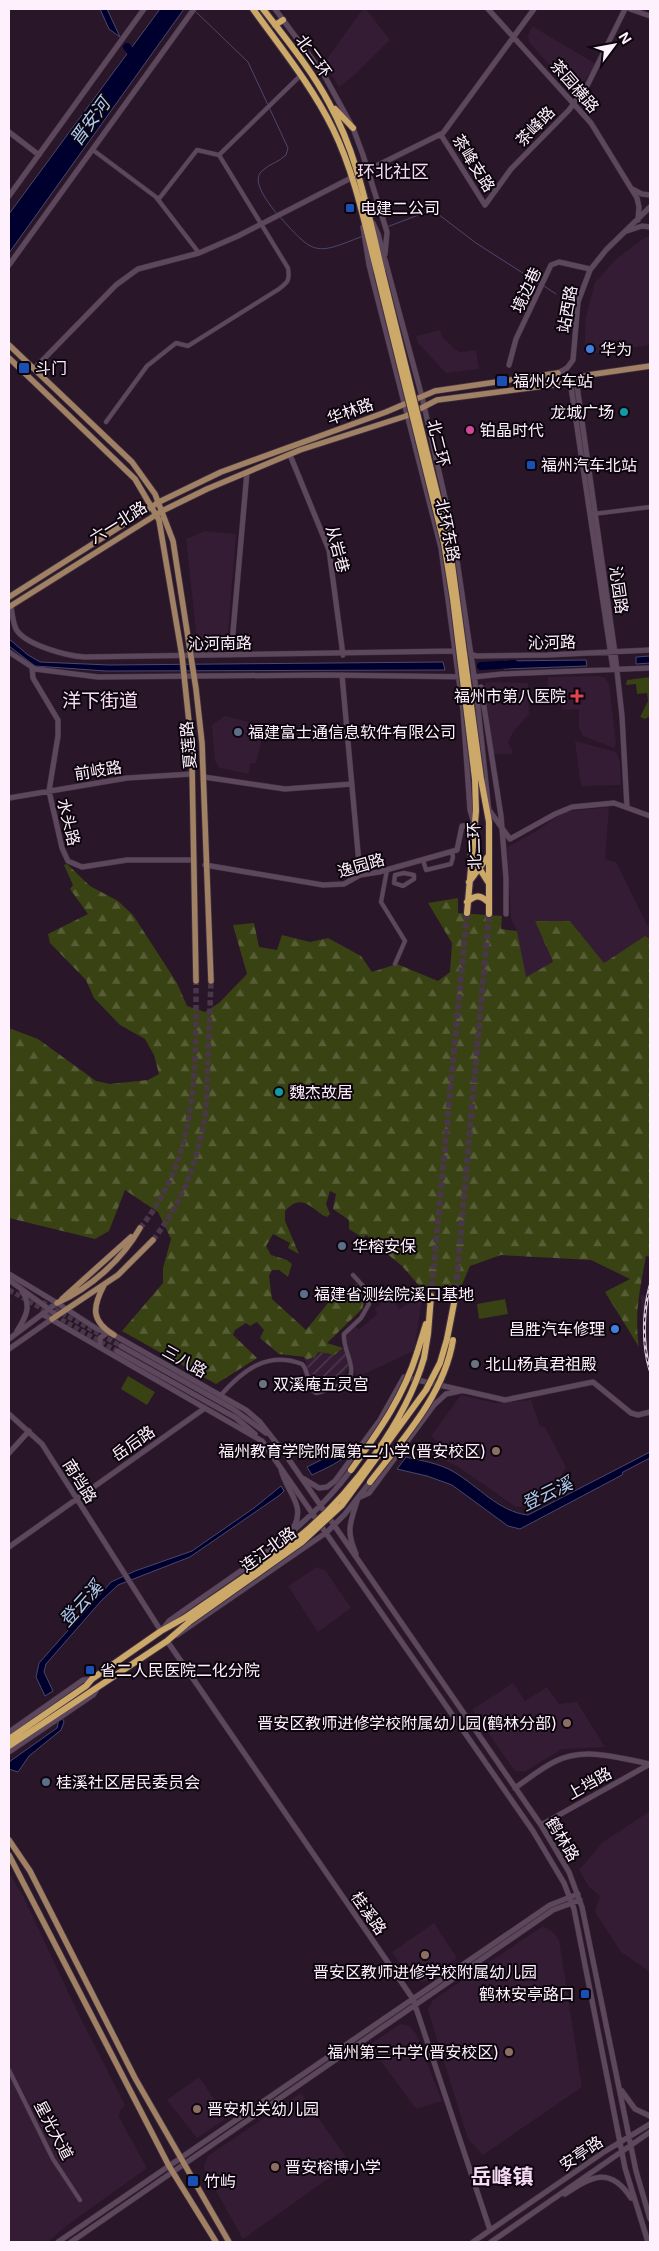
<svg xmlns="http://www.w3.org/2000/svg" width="659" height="2251" font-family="Inter,'Noto Sans SC',sans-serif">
<defs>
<pattern id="industrial-furrows" width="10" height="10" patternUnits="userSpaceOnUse" patternTransform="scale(1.25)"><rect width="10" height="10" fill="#351c35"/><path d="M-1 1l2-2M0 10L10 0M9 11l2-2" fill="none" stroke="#533d53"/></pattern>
<pattern id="forest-firs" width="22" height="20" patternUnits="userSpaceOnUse" patternTransform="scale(1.25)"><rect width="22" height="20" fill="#394213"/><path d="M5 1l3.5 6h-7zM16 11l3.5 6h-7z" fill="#575e36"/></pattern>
</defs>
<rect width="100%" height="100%" fill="#291629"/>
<path fill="#351c35" d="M363,9H366L390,40L353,76L339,87L324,63Z
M532,26L596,64L579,89L570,88L529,42L528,36Z
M645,237H650V345L584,355L586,317L595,283L615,260Z
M440,330L442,337L456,350L460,352L476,350L479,369L446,373L418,343L416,336Z
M205,531L236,534L227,644H222V648L204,645L198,638L196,631L186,539Z
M599,676L605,678L609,684L616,744L614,748L583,736L579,728V709L562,710L561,700H547L548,677Z
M486,682L528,683L529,714L513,732L508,743L513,751L511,754H494L484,686Z
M225,716L279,730L270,739L262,738L256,763L250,764L249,774L220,768L215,761L212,725Z
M575,741L616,752L620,761L621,785L581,786Z
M609,807L605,859L616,862L647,925L650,927V939L645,936L604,963L570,921H535L553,963L525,977L517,931L511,919L507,847L535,832L563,812Z
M650,1274V1375L644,1355L641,1295L645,1296Z
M390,1295L399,1309L417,1299H422L414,1351L357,1377L345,1341L346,1335L355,1326L359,1330L377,1314L375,1309Z
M461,1395L495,1403L531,1400L540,1426L545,1427L566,1467L562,1474L569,1488L537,1505L516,1507L460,1468L432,1454L435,1448L433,1446L437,1441L431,1436Z
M317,1567L325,1570L351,1608L318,1632L288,1586Z
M513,1683L525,1701L547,1687L559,1704L577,1702L605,1747L562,1749L526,1771H515L472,1710Z
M650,1811V1972L621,1952L595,1912L600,1896L589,1887L579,1870L603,1842Z
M9,1873L23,1896L80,2017L125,2105L120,2111L119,2117L147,2168L66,2226L48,2242H9Z
M434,1923L457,1958L426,1981H415L410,1978L392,1952Z
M543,1926L553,1932L559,1940L582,2087L483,2155L468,2139L428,2010L433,2000Z
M400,2024L410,2026L416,2034L442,2101L416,2109L369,2045Z
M199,2077L227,2118L197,2138L167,2100Z
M301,2093L350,2163L243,2239L205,2171L204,2165L208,2156Z"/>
<path fill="url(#industrial-furrows)" d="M343,1348L348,1360V1369L336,1383L315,1389L304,1357L318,1352L331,1354L333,1356Z"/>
<path fill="url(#forest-firs)" d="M67,864L90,886L118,901L133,915L177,983L187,1006L205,1012L219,1003L247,974L233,925L254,923L259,947L277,950L282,935L310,942L328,938L361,956L372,972L397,964L438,981L450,972L452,943L428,903L458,898V913L502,916L501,929L517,931L526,977L553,962L535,921H570L604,963L645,936L650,939V1257L646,1256C640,1289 634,1314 639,1347L605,1292L630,1279L591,1260L501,1255L470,1266L461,1287L422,1289L402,1266L380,1248L381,1245L366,1235L363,1238L349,1229V1220L333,1209L336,1194L330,1191L326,1204L330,1214L327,1217C312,1211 303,1191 285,1211V1221L299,1254L288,1248L290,1243L273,1234L266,1246L271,1255L287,1260L292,1264L288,1277L279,1270H272L269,1276L272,1299L306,1330L341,1287L347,1289L356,1284C361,1292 366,1300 362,1309L327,1343L343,1348L333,1356L331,1354L318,1352L314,1359L313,1357L307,1360L305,1357L279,1354L260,1338L264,1330L257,1322L250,1326L246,1323L235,1330L233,1335L257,1358L216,1384L122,1331L163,1283V1268L171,1239L158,1212L125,1190L109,1231L95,1239L9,1218V1028L38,1039L96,1081L110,1084L148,1080L159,1074L154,1055L145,1039L120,1025L94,998L86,980L50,943L48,934L88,914L70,889L73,885L64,865Z"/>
<path fill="#394213" d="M650,677V716L645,719L640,717L648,701L647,693L637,694L636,684L626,685L627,680Z
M505,1299L508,1314L479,1319L477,1304Z
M128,1376L155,1392L147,1405L121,1389Z"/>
<path fill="#00002e" stroke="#4c486c" d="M100,9H107L120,37L109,29Z
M160,9H184L9,253V214Z
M9,639L28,655L40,662L109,665L443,662L445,670L106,671L35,666L9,646Z
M650,656V663L636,664V657Z
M586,660L587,666L504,669V661Z
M351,1450C342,1462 326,1468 312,1475L307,1467L333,1454Z
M650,1452V1458L623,1472L622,1475L520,1529L508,1526L452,1485L427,1476L397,1469L406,1457C422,1461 439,1463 454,1472C478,1486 499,1512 528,1515Z
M281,1486L284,1491L280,1495L190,1557L118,1585L101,1601L46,1664L44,1672L53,1691L45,1696L36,1677L39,1663L111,1582L135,1571L192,1551L254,1508Z
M60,1714L64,1722L61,1730L29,1756L18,1772L9,1769V1762L57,1728Z"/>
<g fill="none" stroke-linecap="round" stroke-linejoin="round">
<path stroke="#4c486c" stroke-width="1" d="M194,10L248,62L288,148L286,155C279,162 269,164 262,171C250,181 270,205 277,214
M280,217C315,256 315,255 363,236
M387,227L426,212L434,211L476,243L540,284
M544,286L556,294"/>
<path stroke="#00002e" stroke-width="8" d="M127,47L136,58
M481,666L514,664"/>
<path stroke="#493749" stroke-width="5" stroke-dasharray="5 2.5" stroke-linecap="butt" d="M9,1290L117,1351
M42,1302L121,1346"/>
<path stroke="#493749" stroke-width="5.5" stroke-dasharray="5.5 3" stroke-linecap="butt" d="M140,1228C199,1157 196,1067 196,981
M153,1240C184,1200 198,1160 206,1110L211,981"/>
<path stroke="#493749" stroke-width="6" stroke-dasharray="6 3" stroke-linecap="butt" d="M431,1296L467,913
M455,1298L489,914"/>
<defs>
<path id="street" d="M93,150L156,197L199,253
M219,155L301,75
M106,422L147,366L176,343L188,346L279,289C288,282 290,280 288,268L219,155L197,150L158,200
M593,514L650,507
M423,860L426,870L451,864L453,857L452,852
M387,870L381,902L405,941L395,964
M404,873L414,875V879L403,886L394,883L395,875Z
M221,1395C243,1370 267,1351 302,1364C310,1372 306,1386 316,1393C323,1392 329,1389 335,1387C367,1377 342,1355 344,1334L361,1318L369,1304L363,1286L353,1275
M9,2070L53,2159L80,2200"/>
<path id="secondary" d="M275,9L324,75L353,128L363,155L387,232L385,254
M488,9L591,123L637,198L639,207L638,220
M630,9L650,16
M9,132L39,155
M441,135L485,205L511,169L569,110L588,84L625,9
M358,175L443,133L534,9
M632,189L642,194L650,195
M9,196L144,9
M373,223L378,234L422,397L453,533L476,689L489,812
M363,227L369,265L441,548L463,710L470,810L473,820
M627,231L642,226L650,227
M9,265L194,9
M509,365L516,339L551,265L559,262L590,269
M34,369L116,285L138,269L199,253L238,236L351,178
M558,373L567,368L573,360L578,302L590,270L606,250L650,207
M576,379L615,653L622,716L627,807
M570,380L613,669
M290,455L329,550L343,655
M11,606C12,614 13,622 16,629C25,645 67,656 85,657L455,651L477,656L547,655L650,650
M9,652L35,669L98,677L327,675L474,677L502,674L650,668
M231,655L247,472
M32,668L33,678L58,720V736L49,791L62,848L68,861L82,867L127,860H194
M342,675L360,875
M481,687L501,816L506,878V914
M204,777L285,789L352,784
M9,798L127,778L192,774
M489,810L510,839L555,814L572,807L614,803L650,816
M205,865L323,885L344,884L360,875L379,872L457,850L462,826L473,825
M9,1274L57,1303
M9,1280L57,1315
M42,1314L262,1441L533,1831L564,1883L574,1909L625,2168L648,2242
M17,1331C26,1317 32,1306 22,1291
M9,1339L57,1303L97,1329L114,1335L246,1410L260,1422L285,1454L541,1825L569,1872L582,1907L636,2171L650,2219
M121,1346L233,1409L266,1433
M100,1347V1338L107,1333
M9,1349L52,1319
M117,1351L236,1418L255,1434
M9,1414L42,1444L161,1631L169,1621C233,1575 304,1534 351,1470
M9,1453L29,1431
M281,1469C286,1492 308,1506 292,1530
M304,1479L319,1488L327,1487L335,1481L380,1420L404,1377L505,1400L593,1382L631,1413L638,1415L650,1412
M9,1547L205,1408
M356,1554C345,1529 351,1522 358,1498L369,1493L434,1405L446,1394L460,1391
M177,1635L327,1532L345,1514L370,1482
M169,1639L167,1641L174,1651L413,1999L490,2230
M9,1732L83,1680L92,1679
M9,1752L93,1695L97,1689
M515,1788C528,1779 540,1769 554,1762C584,1746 619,1758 650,1764
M541,1825L650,1764
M622,2091L635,2109L650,2116
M565,2194C591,2177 610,2165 631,2198
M58,2242L550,1905L578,1894
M71,2242L553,1910L580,1900
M473,2242L604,2152L650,2124
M491,2242L650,2132"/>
<path id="primary" d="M9,345L132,462L155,494L173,541L196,689L202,743L211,981
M9,358L135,479L159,520L182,656L189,722L192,765L196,981
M9,597L159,502L221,472L386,412L435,391L558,373
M9,607L162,511L207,489L300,450L406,416L437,400L560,384L588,375L650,366
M104,1285C92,1308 91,1321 114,1335
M62,1299L131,1237
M57,1303C90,1288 122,1260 140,1228
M52,1319L118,1275L153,1240
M9,1840L30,1871L135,2078L229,2242
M9,1855L169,2166L216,2242"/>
<path id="highway" d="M253,9C281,48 312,86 333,129C355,174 365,225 377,272
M263,9C286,39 311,69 329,103C358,155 368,214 382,271
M275,25L283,20
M335,109L353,128
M481,779L489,822V914
M471,855L488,882
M469,882L489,855
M467,902C476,894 481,895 489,903
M467,913L476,811L475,779
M447,1339L455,1298
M417,1353L426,1324
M424,1358L428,1334L431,1296
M9,1739L86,1686L92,1679L161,1631L186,1617
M9,1746L167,1641L189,1622"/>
</defs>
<use href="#street" stroke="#403240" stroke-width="5"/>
<use href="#secondary" stroke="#403240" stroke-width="6"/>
<use href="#primary" stroke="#403240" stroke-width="7"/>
<use href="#highway" stroke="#403240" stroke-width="8"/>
<use href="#street" stroke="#5d475d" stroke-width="4"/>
<use href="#secondary" stroke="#5d475d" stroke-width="5"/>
<use href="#primary" stroke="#a08164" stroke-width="5.5"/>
<use href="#highway" stroke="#cca869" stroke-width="6"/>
<defs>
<path id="rail" d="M650,1286C643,1312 642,1344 650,1370"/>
</defs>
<use href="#rail" stroke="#dccddb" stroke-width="3"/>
<use href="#rail" stroke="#0d050d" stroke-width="1" stroke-dasharray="4" stroke-linecap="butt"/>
<defs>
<path id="highway-bridge" d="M382,271L449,542L481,779
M377,272L444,543L453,599L475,779
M351,1470C378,1432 403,1398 417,1353
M370,1482C403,1439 444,1395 453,1340
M186,1617C224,1590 264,1566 300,1536C351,1495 406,1421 424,1358
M189,1622L302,1542L342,1505L426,1390L440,1363L447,1339"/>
</defs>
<use href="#highway-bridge" stroke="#403240" stroke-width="8" stroke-linecap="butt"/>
<use href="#highway-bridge" stroke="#cca869" stroke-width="6"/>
</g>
<g fill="#1a4fb4" stroke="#0d050d" stroke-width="2">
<rect x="345" y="203" width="10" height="10" rx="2.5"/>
<rect x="18" y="362" width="12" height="12" rx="2.5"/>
<rect x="496" y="375" width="12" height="12" rx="2.5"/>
<rect x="526" y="460" width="10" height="10" rx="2.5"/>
<rect x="85" y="1665" width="10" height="10" rx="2.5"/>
<rect x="580" y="1989" width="10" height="10" rx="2.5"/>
<rect x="187" y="2175" width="12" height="12" rx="2.5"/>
</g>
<g fill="#3f7fe0" stroke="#0d050d" stroke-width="2">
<circle cx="590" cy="349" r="5"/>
<circle cx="615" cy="1329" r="5"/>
</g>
<g fill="#0f9aa8" stroke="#0d050d" stroke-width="2">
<circle cx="624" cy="412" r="5"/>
<circle cx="279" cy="1092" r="5"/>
</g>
<circle fill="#d1479c" stroke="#0d050d" stroke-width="2" cx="470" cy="430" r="5"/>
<path fill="#e0444e" stroke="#0d050d" stroke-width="2" d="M574.5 688.5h5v5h5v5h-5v5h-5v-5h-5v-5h5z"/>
<g fill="#5c6f8a" stroke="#0d050d" stroke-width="2">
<circle cx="238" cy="732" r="5"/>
<circle cx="342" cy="1246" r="5"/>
<circle cx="304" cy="1294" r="5"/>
<circle cx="46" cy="1782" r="5"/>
</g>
<g fill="#6b7280" stroke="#0d050d" stroke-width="2">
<circle cx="475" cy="1364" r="5"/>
<circle cx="263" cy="1384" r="5"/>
</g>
<g fill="#8d6e63" stroke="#0d050d" stroke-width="2">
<circle cx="496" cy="1451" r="5"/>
<circle cx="567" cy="1723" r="5"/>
<circle cx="425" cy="1955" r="5"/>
<circle cx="509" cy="2052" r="5"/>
<circle cx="197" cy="2109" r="5"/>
<circle cx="275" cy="2167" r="5"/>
</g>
<g text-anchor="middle" stroke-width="4" stroke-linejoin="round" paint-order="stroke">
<g font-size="16" fill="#fef0fd" stroke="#0d050d">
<text transform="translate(314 56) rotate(54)" y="6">北二环</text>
<text transform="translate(575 86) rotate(49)" y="6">茶园横路</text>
<text transform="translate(535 126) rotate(-46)" y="6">茶峰路</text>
<text transform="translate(474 163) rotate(58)" y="6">茶峰支路</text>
<text transform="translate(526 290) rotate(-65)" y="6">境边巷</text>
<text transform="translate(567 309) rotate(-80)" y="6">站西路</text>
<text transform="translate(350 411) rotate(-20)" y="6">华林路</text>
<text transform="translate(439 443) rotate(76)" y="6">北二环</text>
<text transform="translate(118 522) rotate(-32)" y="6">六一北路</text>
<text transform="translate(448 530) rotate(78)" y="6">北环东路</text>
<text transform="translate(338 549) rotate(75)" y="6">从岩巷</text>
<text transform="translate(619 590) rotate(82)" y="6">沁园路</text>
<text transform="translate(552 642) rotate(-1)" y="6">沁河路</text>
<text transform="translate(220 643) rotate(-1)" y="6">沁河南路</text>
<text transform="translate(188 745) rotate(-95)" y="6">夏莲路</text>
<text transform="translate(98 770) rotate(-9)" y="6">前岐路</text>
<text transform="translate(69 822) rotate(76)" y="6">水头路</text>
<text transform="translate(474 846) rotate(-92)" y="6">北二环</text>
<text transform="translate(361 865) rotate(-16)" y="6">逸园路</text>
<text transform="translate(185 1361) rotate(29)" y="6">三八路</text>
<text transform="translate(133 1443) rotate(-35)" y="6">岳后路</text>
<text transform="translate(80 1481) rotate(58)" y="6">南垱路</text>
<text transform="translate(268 1549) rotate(-36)" y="6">连江北路</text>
<text transform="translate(589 1783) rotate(-29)" y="6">上垱路</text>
<text transform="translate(563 1839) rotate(59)" y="6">鹤林路</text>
<text transform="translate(369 1913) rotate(55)" y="6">桂溪路</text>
<text transform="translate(54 2130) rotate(62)" y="6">星光大道</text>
<text transform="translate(581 2153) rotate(-34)" y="6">安亭路</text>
</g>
<g font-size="16" fill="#fef0fd" stroke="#0d050d" text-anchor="start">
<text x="360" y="214">电建二公司</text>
<text x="600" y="355">华为</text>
<text x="35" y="374">斗门</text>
<text x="513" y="387">福州火车站</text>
<text x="614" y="418" text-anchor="end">龙城广场</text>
<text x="480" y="436">铂晶时代</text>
<text x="541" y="471">福州汽车北站</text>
<text x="566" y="702" text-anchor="end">福州市第八医院</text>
<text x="248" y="738">福建富士通信息软件有限公司</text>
<text x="289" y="1098">魏杰故居</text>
<text x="352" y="1252">华榕安保</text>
<text x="314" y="1300">福建省测绘院溪口基地</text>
<text x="605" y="1335" text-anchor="end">昌胜汽车修理</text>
<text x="485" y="1370">北山杨真君祖殿</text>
<text x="273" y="1390">双溪庵五灵宫</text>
<text x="486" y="1457" text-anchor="end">福州教育学院附属第二小学(晋安校区)</text>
<text x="100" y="1676">省二人民医院二化分院</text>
<text x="557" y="1729" text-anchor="end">晋安区教师进修学校附属幼儿园(鹤林分部)</text>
<text x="56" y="1788">桂溪社区居民委员会</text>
<text x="425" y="1978" text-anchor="middle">晋安区教师进修学校附属幼儿园</text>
<text x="575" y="2000" text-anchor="end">鹤林安亭路口</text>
<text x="499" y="2058" text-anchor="end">福州第三中学(晋安校区)</text>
<text x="207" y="2115">晋安机关幼儿园</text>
<text x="285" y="2173">晋安榕博小学</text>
<text x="204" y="2187">竹屿</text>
</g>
<g font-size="18" font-style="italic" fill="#acc9ef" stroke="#0d050d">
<text transform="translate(90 122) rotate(-54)" y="6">晋安河</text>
<text transform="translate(547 1494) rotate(-26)" y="6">登云溪</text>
<text transform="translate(81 1604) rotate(-48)" y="6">登云溪</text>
</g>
<g font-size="18" fill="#f6daf5" stroke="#0d050d">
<text x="393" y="178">环北社区</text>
</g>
<g font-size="19" fill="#f6daf5" stroke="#0d050d">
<text x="100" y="707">洋下街道</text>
</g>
<g font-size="21" font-weight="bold" fill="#f6daf5" stroke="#0d050d">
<text x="502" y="2184">岳峰镇</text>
</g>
</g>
<rect width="659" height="2251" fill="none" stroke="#fef0fd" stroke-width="20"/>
<g transform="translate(614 45) rotate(58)" stroke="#0d050d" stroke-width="4" paint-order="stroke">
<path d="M0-4L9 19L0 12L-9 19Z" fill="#fef0fd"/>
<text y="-8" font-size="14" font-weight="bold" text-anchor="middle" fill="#fef0fd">N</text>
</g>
</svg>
